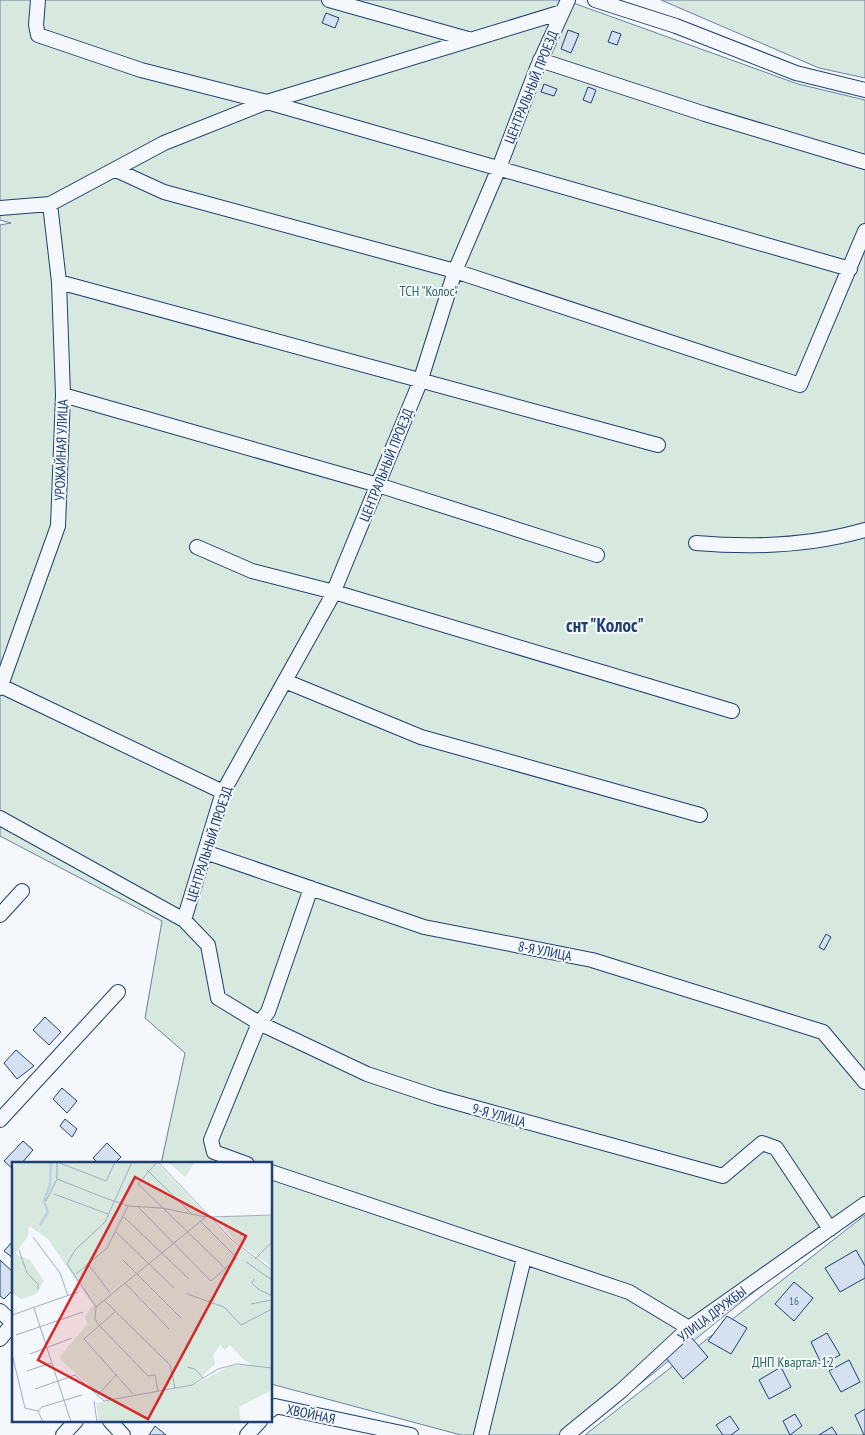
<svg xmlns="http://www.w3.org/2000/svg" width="865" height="1435" font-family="'PT Sans Narrow',sans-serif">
<rect width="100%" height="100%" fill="#f4f7fb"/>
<path fill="#d7e8df" stroke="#687fa3" d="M0,0H565L798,84L865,100V1202L577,1435H461L271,1384V1164H161L185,1053L145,1018L162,921L0,836V225L11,223L0,220Z
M661,0H865V78L819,68Z
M865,1215V1435H585Z"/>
<path fill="#d5e0f0" stroke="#1d3f73" d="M326,13L339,18L335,28L322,23Z
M568,30L579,34L571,53L561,49Z
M612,31L621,34L617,45L608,42Z
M544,84L557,89L554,96L541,92Z
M588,87L596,90L591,103L583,100Z
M826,934L831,937L824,950L819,947Z
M45,1017L61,1032L49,1045L33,1030Z
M16,1050L34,1066L17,1079L4,1063Z
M62,1088L77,1101L67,1113L53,1099Z
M65,1119L77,1129L72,1137L60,1126Z
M23,1141L33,1150L21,1164H14V1170L4,1161Z
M107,1143L121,1157L114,1164H99L93,1158Z
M12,1242L14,1243L13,1258L4,1251Z
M856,1250L865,1266V1278L840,1292L825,1268Z
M0,1260L14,1273V1289L4,1299L0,1296Z
M794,1282L813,1298L794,1321L775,1304Z
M727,1316L747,1328L731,1354L708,1341Z
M827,1333L840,1355L822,1365L811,1342Z
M691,1337L708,1357L683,1379L666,1358Z
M849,1360L860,1382L841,1392L829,1371Z
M781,1367L791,1387L769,1399L759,1380Z
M865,1409V1435H864L855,1415Z
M795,1414L802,1426L790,1435L783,1421Z
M730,1416L739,1429L731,1435H723L716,1425Z
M155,1426L166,1435H149Z
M832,1427L837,1435H819Z"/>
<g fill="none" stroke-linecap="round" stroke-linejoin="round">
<defs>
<path id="minor" d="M38,0L36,25L38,35L141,70L267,102L850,269
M329,0L468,39
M595,0L676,26L796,73L865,90
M540,60L705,114L865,162
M116,170L164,192L455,271L800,385L865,231
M0,208L50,204L164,143L267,102L562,12
M59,282L658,445
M63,395L378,485L597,555
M696,543C753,548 810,546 865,530
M197,547L252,571L334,592L732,711
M285,681L421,737L700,815
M1,686L223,792
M0,688L58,526L63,395L59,282L50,204
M0,818L184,920L208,945L218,998L259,1023L367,1074L436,1097L723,1176L762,1143L776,1148L830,1229
M205,852L424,927L592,960L823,1032L865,1082
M0,915L22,891
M184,920L223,792L331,598L420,382L455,271L499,168L537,68L568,0
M0,1120L118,992
M247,1164L214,1152L211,1140L259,1023L268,1012L311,888
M271,1172L629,1292L689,1328
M0,1311L14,1324
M0,1339L14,1322
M271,1410L275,1406L411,1435
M110,1421L123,1435
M63,1435L76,1421
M247,1435L260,1421
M481,1435L524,1258
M567,1435L621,1391L689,1328L865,1204"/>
</defs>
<use href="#minor" stroke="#1d3f73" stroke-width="16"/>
<use href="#minor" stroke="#f4f7fb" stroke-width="14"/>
</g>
<g text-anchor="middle" stroke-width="4" stroke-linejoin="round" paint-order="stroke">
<g font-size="11" fill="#4b6792">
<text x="794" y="1305">16</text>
</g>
<g font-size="14" fill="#1d3f73" stroke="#f4f7fb">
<text transform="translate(531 87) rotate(-68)" y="5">ЦЕНТРАЛЬНЫЙ ПРОЕЗД</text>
<text transform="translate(61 450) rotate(-88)" y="5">УРОЖАЙНАЯ УЛИЦА</text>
<text transform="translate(386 465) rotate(-68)" y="5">ЦЕНТРАЛЬНЫЙ ПРОЕЗД</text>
<text transform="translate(209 844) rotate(-72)" y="5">ЦЕНТРАЛЬНЫЙ ПРОЕЗД</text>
<text transform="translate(545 951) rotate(11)" y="5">8-Я УЛИЦА</text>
<text transform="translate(499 1115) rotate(15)" y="5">9-Я УЛИЦА</text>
<text transform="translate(712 1314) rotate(-37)" y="5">УЛИЦА ДРУЖБЫ</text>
<text transform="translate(311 1414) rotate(12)" y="5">ХВОЙНАЯ</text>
</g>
<g font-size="14" fill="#2c6c60" stroke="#f4f7fb">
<text x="429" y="296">ТСН "Колос"</text>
<text x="793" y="1367">ДНП Квартал-12</text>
</g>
<g font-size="19" font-weight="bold" fill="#1d3f73" stroke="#f4f7fb">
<text x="605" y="632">снт "Колос"</text>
</g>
</g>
<g transform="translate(12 1162)">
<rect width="260" height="260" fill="#f4f7fb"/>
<path d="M6,0H144L220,80L260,108V228L227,245L229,260H87L84,241L94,239L47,196L75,162L73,155L81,143L36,77L17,64L16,74L3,92L18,98L32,119L24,132L9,137L0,131V7ZM208,183L213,188L218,183L233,199L241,202L218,204L180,224L203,202L201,193ZM156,0H183L173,15ZM209,54H260V105L223,79L207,59Z" fill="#d7e8df" fill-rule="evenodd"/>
<path fill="none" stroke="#bed0e5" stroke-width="2.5" d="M28,63L36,50L32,39L38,23L39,0"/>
<path fill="none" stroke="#9eadc5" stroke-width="1" d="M45,0V17L88,34L116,44L150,46L194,55M45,0L94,19L103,0M120,0L93,60L63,88L55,102L84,145L83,157L87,163L136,214L143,213L146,229M145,0L126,22L214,107M146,0L220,78L260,108M135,8L179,51M42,32L96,52M34,39L45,17M126,45L199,119L225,96L188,59M112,55L177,117M199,55L260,53M104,70L162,126M21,75L48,111L56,134M7,88L15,111L26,122V128M243,97L260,80M111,98L169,156M234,100L260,118M77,103L98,131M64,112L95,86L116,44M242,117L240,121L246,127L260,134M113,121L157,167M175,132L212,145L229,163L260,147M92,138L158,203L163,226M239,142L260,138M84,145L195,54M22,146L59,260M103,150L72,177L121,232M0,153L66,130M4,173L71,150M0,192L13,246L26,249L31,260M18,192L60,176M175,205L183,207L191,216M15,209L39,201M23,227L63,213L92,239L180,223L206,207L225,202L260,206M260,232V250M86,233L105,212M82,239L85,260M26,249L30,245L70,233"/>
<path fill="#d62828" fill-opacity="0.15" stroke="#d62828" stroke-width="2.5" d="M123,15L234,74L136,257L26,198Z"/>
<rect width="260" height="260" fill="none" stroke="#1d3f73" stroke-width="2.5"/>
</g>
</svg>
